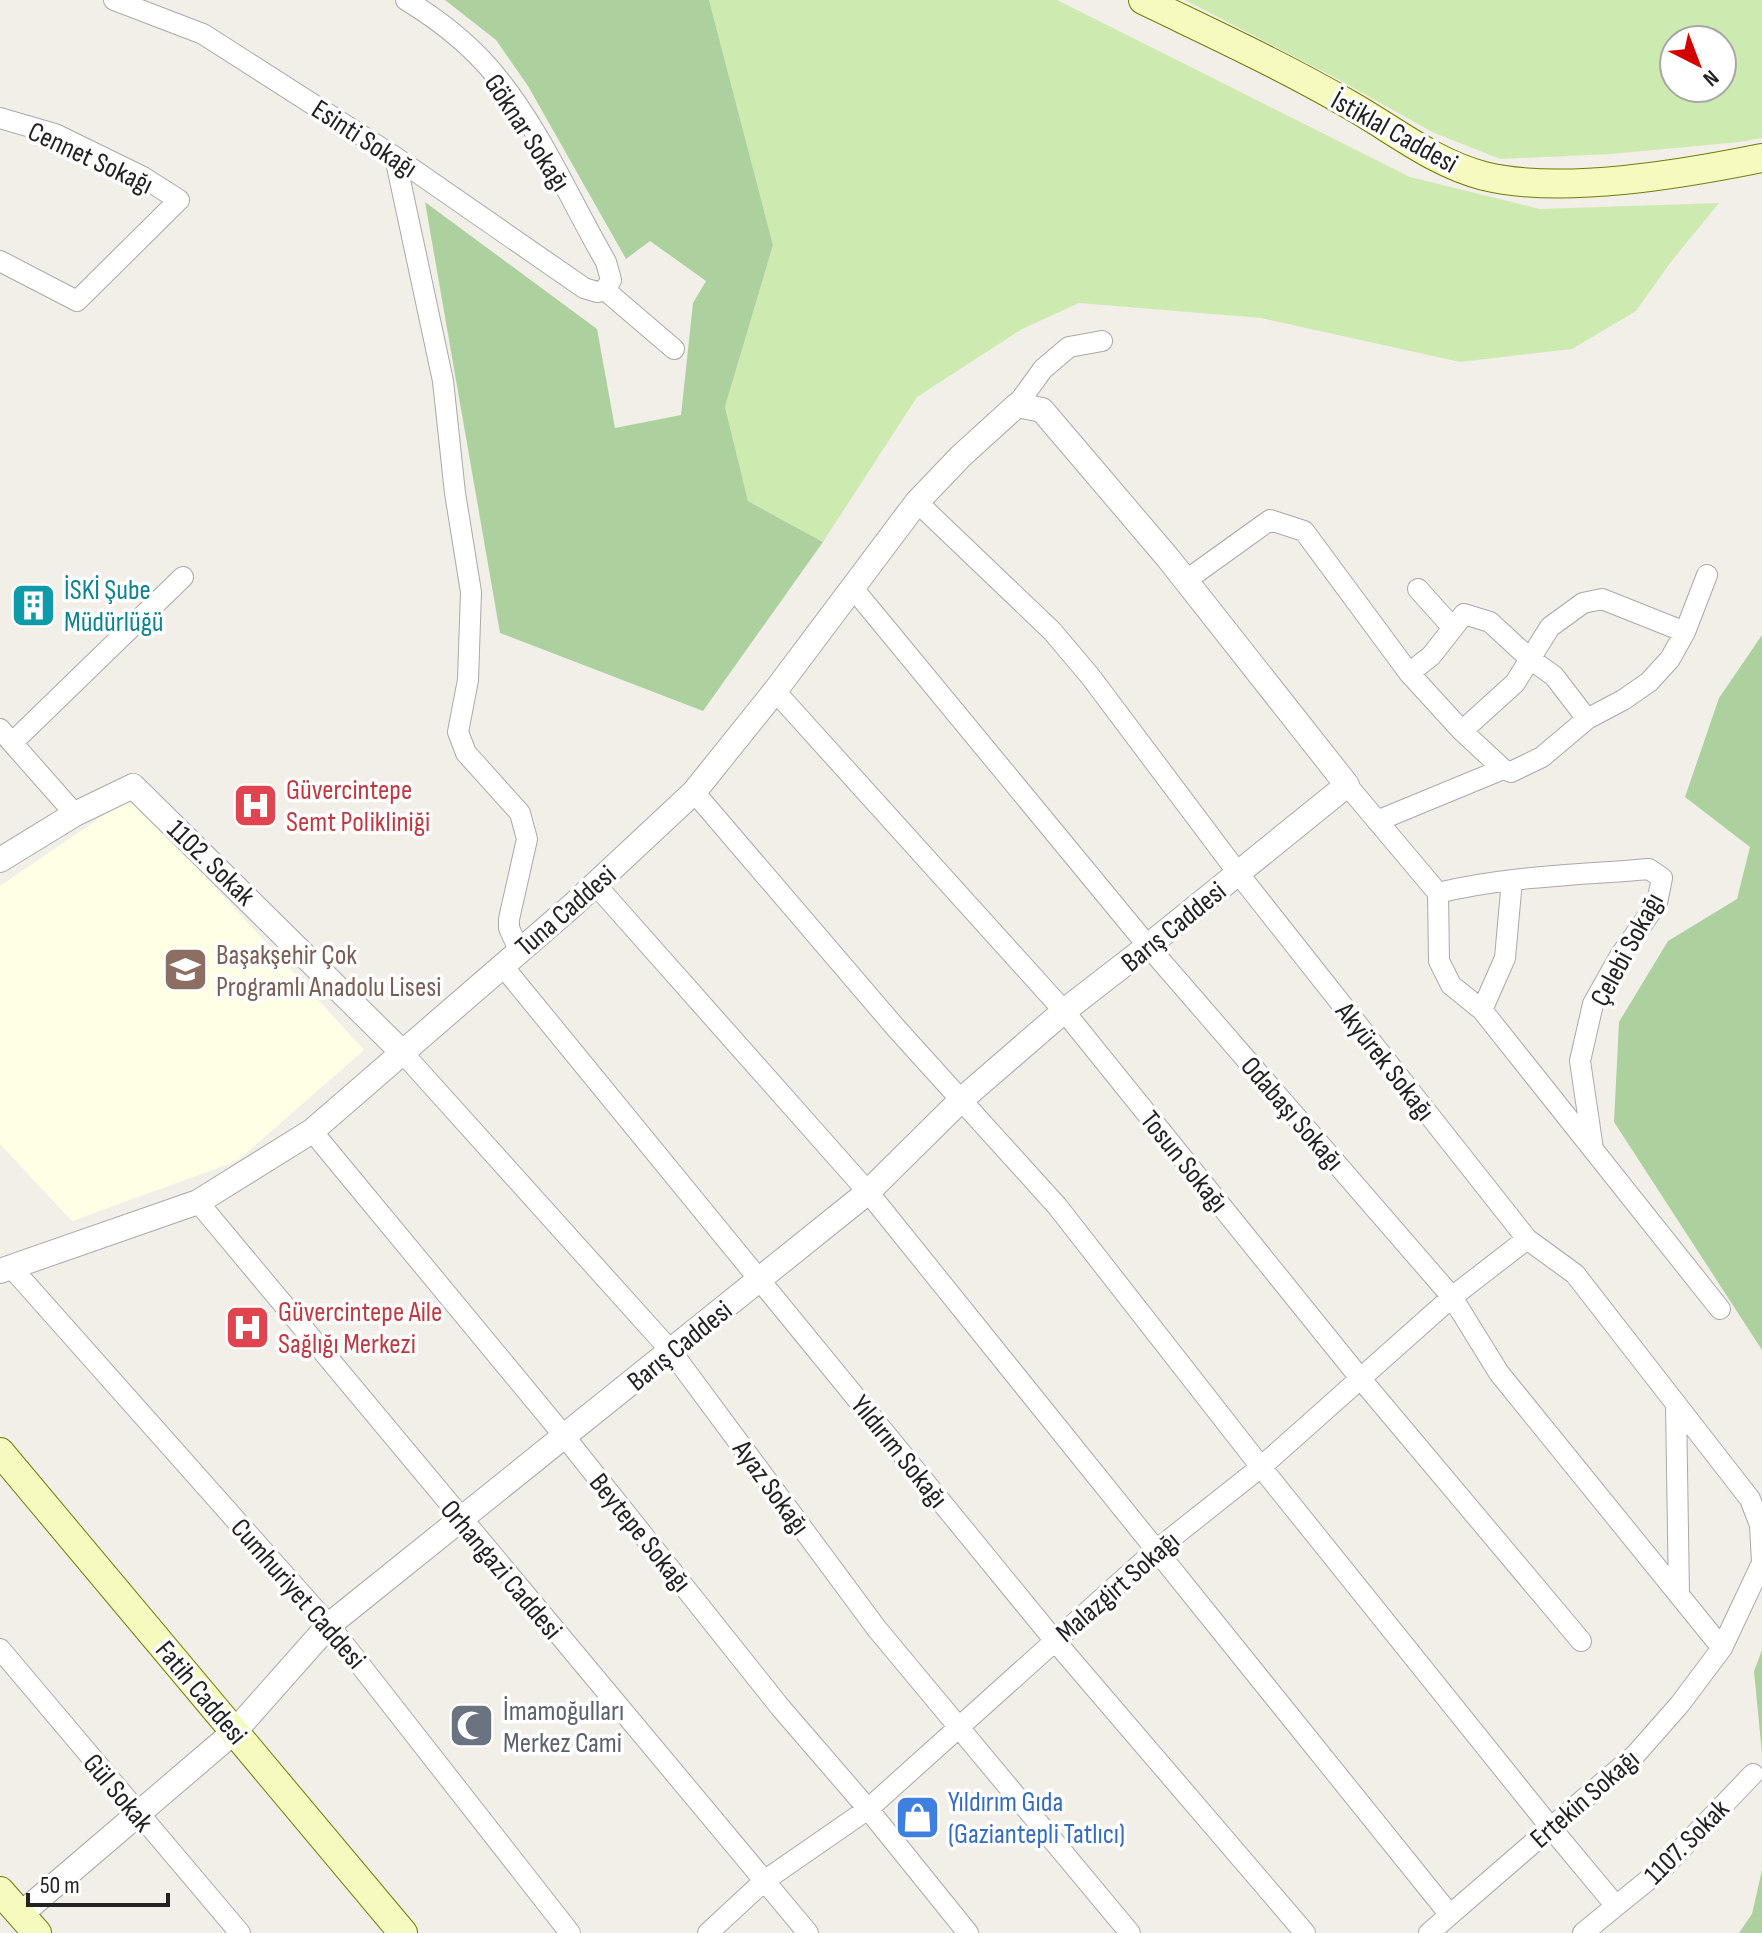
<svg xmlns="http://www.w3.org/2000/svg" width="1762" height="1933" font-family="'Sofia Sans Condensed',sans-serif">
<rect width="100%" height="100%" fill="#f2efe9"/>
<path fill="#ffffe5" d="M132,796L364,1050L237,1161L72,1221L0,1144V886Z"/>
<path fill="#cdebb0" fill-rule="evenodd" d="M709,0H1057L1410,177L1540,209L1719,203L1670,263L1636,311L1572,349L1460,362L1261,318L1079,303L1022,329L917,397L823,542L748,501L725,407L773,245Z
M1185,0H1762V138L1740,142L1611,154L1500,159L1432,132L1334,77ZM1722,40V88H1674V40Z"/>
<path fill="#add19e" d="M445,0H709L773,245L725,407L748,501L823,542L703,711L500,633L425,202L597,329L615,428L681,415L693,303L706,281L650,241L626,259L528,86L496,40Z
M1762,635V1350L1614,1122L1619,1022L1668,941L1737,899L1750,847L1685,797L1719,698Z
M1762,1650V1754L1754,1671Z
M1762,1870V1933H1739L1752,1914Z"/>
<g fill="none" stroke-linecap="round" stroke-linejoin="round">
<defs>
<path id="minor" d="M114,0L203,34L395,157L584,288L597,292L605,290
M406,0C439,20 471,45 496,76C541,131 570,200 606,262L611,280L605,290
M0,118L55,134L143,177L179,200L77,301L0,261
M395,157L443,381L455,493L471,592L468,680L458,732L466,753L520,813L527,839L509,919V928L519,950
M605,290L674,349
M1017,405L1043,369L1069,347L1102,341
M917,502L1052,631L1090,676L1238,873L1527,1239L1575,1274L1750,1499L1760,1525L1762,1563L1722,1648L1680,1704L1636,1754L1429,1933
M1185,581L1270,520L1304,531L1409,673L1462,731L1503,769
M852,587L1148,946L1452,1297L1499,1373L1722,1648
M1418,589L1453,628
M1409,673L1431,656L1464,614L1490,622L1530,659L1554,676L1587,719
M775,691L1064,1011L1360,1378L1581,1641
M0,729L75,814
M1462,731L1515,683L1550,627L1583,603L1602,599L1685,632
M13,742L183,577
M1347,785L1438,893C1507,876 1579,875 1649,869L1662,878L1657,903L1620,956L1593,1004L1580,1061L1593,1149
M694,792L896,1028L1057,1206L1261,1467L1551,1828L1616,1906L1583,1933
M1377,821L1503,769L1511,772L1542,757L1587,719L1623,700L1649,682L1670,659L1685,632L1707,575
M595,884L868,1192L1450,1915
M1438,893L1439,961L1451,985L1482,1010L1720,1309
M502,965L1055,1641L1305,1933
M1482,1010L1505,958L1512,880
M402,1052L671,1351L877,1629L1130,1933
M312,1131L565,1437L780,1707L868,1809L968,1933
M198,1202L808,1933
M11,1267L329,1625L570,1933
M1676,1404L1679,1595
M0,1649L240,1933
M1616,1906L1663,1868L1753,1774
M708,1933L764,1881L868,1809L1155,1551L1261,1467L1452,1297L1527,1239"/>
<path id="tertiary" d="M0,860L75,814L133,786L402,1052
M0,1271L198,1202L312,1131L573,905L694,792L775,691L917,502L961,456L1017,405L1042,410L1168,558L1347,785L1148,946L1064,1011L961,1100L868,1192L329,1625L235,1731L21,1914"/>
<path id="secondary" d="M1143,0C1213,34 1283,66 1350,105C1394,130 1434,163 1484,176C1562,195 1683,174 1762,158
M0,1452L403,1933
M0,1891L37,1933"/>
</defs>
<use href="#minor" stroke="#a9a9a9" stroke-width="22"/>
<use href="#tertiary" stroke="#a9a9a9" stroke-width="26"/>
<use href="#secondary" stroke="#707d05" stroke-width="30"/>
<use href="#minor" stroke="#fff" stroke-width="20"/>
<use href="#tertiary" stroke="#fff" stroke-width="24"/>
<use href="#secondary" stroke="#f7fabf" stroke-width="28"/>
</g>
<defs>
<symbol id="building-square" viewBox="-11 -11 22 22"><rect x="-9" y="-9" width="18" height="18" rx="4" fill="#0f9aa8" stroke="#fff"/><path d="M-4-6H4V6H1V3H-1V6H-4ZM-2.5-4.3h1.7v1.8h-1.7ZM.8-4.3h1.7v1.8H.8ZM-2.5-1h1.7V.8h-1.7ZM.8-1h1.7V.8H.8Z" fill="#fff"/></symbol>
<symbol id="hospital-square" viewBox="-11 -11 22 22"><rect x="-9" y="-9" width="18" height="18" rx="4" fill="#e0444e" stroke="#fff"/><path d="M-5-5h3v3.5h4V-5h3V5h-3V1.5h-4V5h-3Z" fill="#fff"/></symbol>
<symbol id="school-square" viewBox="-11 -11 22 22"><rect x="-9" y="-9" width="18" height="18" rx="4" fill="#8d6e63" stroke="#fff"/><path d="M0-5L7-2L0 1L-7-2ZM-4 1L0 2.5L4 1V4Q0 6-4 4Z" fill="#fff"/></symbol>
<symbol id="mosque-square" viewBox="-11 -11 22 22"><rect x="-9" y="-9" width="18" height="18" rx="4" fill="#6b7280" stroke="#fff"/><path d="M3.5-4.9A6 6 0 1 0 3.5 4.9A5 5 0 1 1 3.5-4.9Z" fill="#fff"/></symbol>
<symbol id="shop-square" viewBox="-11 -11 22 22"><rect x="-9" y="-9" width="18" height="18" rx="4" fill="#3f7fe0" stroke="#fff"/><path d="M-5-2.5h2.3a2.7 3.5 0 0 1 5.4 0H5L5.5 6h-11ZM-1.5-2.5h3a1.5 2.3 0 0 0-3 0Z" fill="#fff"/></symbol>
</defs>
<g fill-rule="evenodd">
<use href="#building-square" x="8" y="580" width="51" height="51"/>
<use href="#hospital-square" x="230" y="780" width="51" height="51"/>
<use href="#school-square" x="160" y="944" width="51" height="51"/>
<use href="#hospital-square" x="222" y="1302" width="51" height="51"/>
<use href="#mosque-square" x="446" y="1700" width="51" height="51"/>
<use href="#shop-square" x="892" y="1792" width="51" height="51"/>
</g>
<g text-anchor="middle" stroke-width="7" stroke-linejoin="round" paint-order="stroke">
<g font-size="28" fill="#222" stroke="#fff">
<text transform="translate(1395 131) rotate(29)" y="10">İstiklal Caddesi</text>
<text transform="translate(528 132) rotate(57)" y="10">Göknar Sokağı</text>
<text transform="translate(365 138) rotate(33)" y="10">Esinti Sokağı</text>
<text transform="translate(91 157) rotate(25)" y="10">Cennet Sokağı</text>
<text transform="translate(212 862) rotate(44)" y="10">1102. Sokak</text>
<text transform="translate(565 910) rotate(-41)" y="10">Tuna Caddesi</text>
<text transform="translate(1173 926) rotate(-39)" y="10">Barış Caddesi</text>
<text transform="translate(1626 949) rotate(-62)" y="10">Çelebi Sokağı</text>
<text transform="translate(1386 1061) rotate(52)" y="10">Akyürek Sokağı</text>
<text transform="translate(1293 1113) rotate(49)" y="10">Odabaşı Sokağı</text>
<text transform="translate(1185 1161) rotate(51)" y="10">Tosun Sokağı</text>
<text transform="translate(679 1345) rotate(-39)" y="10">Barış Caddesi</text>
<text transform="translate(900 1451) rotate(51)" y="10">Yıldırım Sokağı</text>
<text transform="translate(772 1487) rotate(54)" y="10">Ayaz Sokağı</text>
<text transform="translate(641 1532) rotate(51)" y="10">Beytepe Sokağı</text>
<text transform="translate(502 1569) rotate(50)" y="10">Orhangazi Caddesi</text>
<text transform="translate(1117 1586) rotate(-41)" y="10">Malazgirt Sokağı</text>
<text transform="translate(299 1593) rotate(49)" y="10">Cumhuriyet Caddesi</text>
<text transform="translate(202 1692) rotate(50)" y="10">Fatih Caddesi</text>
<text transform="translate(119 1792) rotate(50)" y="10">Gül Sokak</text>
<text transform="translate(1584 1798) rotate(-41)" y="10">Ertekin Sokağı</text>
<text transform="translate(1686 1841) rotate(-45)" y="10">1107. Sokak</text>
</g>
<g font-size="28" fill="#0d838f" stroke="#fff" text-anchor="start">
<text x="64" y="599">İSKİ Şube<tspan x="64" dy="32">Müdürlüğü</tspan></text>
</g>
<g font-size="28" fill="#be3a42" stroke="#fff" text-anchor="start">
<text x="286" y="799">Güvercintepe<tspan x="286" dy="32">Semt Polikliniği</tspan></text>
<text x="278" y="1321">Güvercintepe Aile<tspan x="278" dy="32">Sağlığı Merkezi</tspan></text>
</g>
<g font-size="28" fill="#785e54" stroke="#fff" text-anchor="start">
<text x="216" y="964">Başakşehir Çok<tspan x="216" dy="32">Programlı Anadolu Lisesi</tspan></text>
</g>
<g font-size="28" fill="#5b616d" stroke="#fff" text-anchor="start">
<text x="503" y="1720">İmamoğulları<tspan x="503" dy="32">Merkez Cami</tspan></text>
</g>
<g font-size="28" fill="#366cbe" stroke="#fff" text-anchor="start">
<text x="948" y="1811">Yıldırım Gıda<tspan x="948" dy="32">(Gaziantepli Tatlıcı)</tspan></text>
</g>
</g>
<g transform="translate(1698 64) rotate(138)"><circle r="38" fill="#ffffff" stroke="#a7a7a7" stroke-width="2"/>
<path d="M0-6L14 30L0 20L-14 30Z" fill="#d40000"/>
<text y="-12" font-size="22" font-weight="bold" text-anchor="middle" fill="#222222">N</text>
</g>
<path d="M28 1893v12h140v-12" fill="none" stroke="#222222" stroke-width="4"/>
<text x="40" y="1893" font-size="24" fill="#222222" stroke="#ffffff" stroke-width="6" paint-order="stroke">50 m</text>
</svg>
